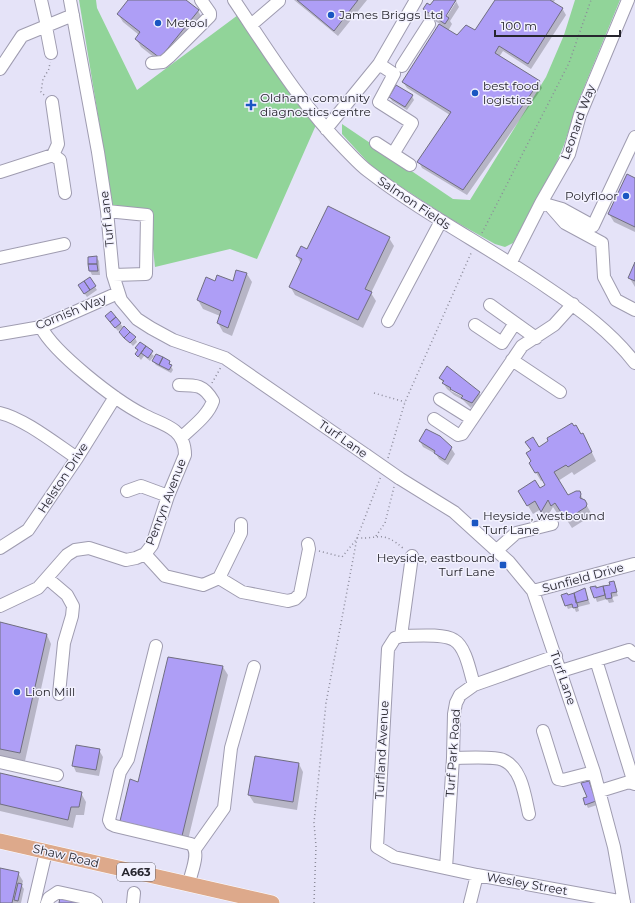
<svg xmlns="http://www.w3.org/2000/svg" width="635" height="903" font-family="Montserrat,sans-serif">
<rect width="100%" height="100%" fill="#e5e3f8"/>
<path fill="#91d499" d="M79,0H96L97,8L137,90L238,15L316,125L257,259L230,249L155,267L149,211L133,207H113Z
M575,0H620L578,102L564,145L552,173L513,243L505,247L495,244L449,218L375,170L342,134V124L453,199L470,200L546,77L564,35Z"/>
<path fill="#0003" fill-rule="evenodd" d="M129,0H184L198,11L203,19L165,66L141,47L136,39L139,35L123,22L118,14Z
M294,0H367L338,36Z
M435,0L456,1L459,7L450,21L452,24L448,31L457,37L475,32L496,0H555L553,3L562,8L566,15L531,69L503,51L499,57L539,81L542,88L467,195L422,168L419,162L450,115L407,88L403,82L440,24L427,16L424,9L431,7ZM454,2H456L444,21L443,20Z
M412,96L414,100L407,110L392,101L390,97Z
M635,179V232L614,222L609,214Z
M389,238L394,246L371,293L376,301L363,328L295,295L290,286L301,264L297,256L308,250Z
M96,257L99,261L100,275H92L90,271L89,258Z
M635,265V287L629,277Z
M237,271L247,274L252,282L232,336L223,332L218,323L220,316L203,309L198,300L215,282H234Z
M90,279L97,290L87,297L82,290Z
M111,312L123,327L118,331L108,320Z
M120,332L135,338L137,342L133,346Z
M140,343L154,356L150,361L144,356L141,360L136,354L138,351L136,348Z
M153,361L169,362L173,370L171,373L156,365Z
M440,378L479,393L483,399L476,409L472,406L471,408L463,400L454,395L447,389ZM451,389L468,398L467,399L451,391Z
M575,426L586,440L596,461L574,475L572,472L558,481L568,497L579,492L591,513V516L572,528L561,511L557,513L553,507L546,519L541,509L533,514L519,491L540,490L547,485L543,480L541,481L530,463L539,449Z
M420,441L451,448L455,454L448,465L439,459L436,454L423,447Z
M613,582L618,596L612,597L614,602L609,603L607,599L597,602L592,588L611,585Z
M585,589L590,604L578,607L579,611L576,612L574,607L568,609L562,596L581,593L580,590Z
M0,624L47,635L51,644L25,761L0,756Z
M223,667L228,675L187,844L126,829L121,820L139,784Z
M99,750L103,757L99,776L76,772L73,765Z
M299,764L303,772L297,810L254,803L249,795Z
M0,774L81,793L86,802L84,815H76L73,828L0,811Z
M589,782L597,805L588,808L586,804L589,797Z
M0,869L18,873L23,881L22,886L24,889L21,903H0Z"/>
<path fill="#ae9ef6" stroke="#706e80" d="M128,0H186L199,10L160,58L135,39L140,32L117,14Z
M297,0H358L334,31Z
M434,0H456L446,16L449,18L445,24L423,9L427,3L430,5Z
M495,0H550L563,8L528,64L499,46L495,53L540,81L463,190L417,162L451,112L402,82L439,24L457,35L466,25L475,30Z
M396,85L413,95L405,107L389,97Z
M627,174L635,178V227L608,214Z
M328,206L390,237L365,289L372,292L358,320L289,287L302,259L296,256L301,246L307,249Z
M97,256V264H88V257Z
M635,262V281L628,278Z
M88,264H97L98,271H89Z
M236,270L247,273L228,328L217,323L221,311L197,300L206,277L215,281L217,275L233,281Z
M90,277L96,286L90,290L84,281Z
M84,281L90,290L84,294L78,285Z
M111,311L116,317L110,322L105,316Z
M116,317L121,323L115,328L110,322Z
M124,326L130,332L124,338L119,332Z
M130,332L136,337L130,343L124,338Z
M140,342L146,346L138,357L135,354L138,350L135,348Z
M146,346L153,351L148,358L141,353Z
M156,354L163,357L159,365L152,361Z
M163,357L170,361L169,364L172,365L169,370L159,365Z
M447,366L480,392L472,403L461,398L463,396L450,389L451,388L442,383L444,381L439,378Z
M572,423L574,426L576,425L581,434L583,433L592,452L568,467L566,465L554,472L568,495L576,491H580L581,494L580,498L585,500L587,504L586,507L566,520L555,503L551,506L548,500L541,512L535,501L527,506L518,491L535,480L540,488L545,485L538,472L535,473L529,463L531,461L526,453L531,450L525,442L533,437L539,447L548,441L547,438Z
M426,429L440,436L452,447L445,460L434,453L435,451L419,441Z
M614,581L617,592L611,593L612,598L606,599L603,586L610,585L609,582Z
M596,586V588L603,586L605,595L594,598L590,587Z
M585,588L588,600L576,603L574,593Z
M567,593L568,595L574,593L578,607L573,608L572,604L565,606L561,595Z
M0,622L47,634L20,753L0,749Z
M168,657L223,666L182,836L120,821L130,779L138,782Z
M76,745L100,749L96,770L72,766Z
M255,756L299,763L293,802L248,795Z
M0,773L82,792L79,807H71L68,820L0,804Z
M589,781L596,801L585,805L583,798L587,797L581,783Z
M0,868L19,872L12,903H0Z
M18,883L22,884L18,901L14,900Z
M60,897L87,903H59Z"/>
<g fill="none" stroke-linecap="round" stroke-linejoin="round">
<defs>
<path id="minor" d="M41,0L47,26
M70,0L98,152L107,211L113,275L121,300L137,319L151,328L173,340L225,358L366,455
M234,0C269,52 302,106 346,150C353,157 360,165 368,171C425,215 489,247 548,288C581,310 611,332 635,363
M251,25L279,1
M46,27L51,53
M152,63L163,62L169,57L210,16V13L201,0
M379,64L394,74L379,102L412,123L393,154L410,165
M402,66L429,24
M0,69L22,36L73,15
M52,102L58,144L53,155
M326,129L379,64L416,0
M376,143L393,154
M53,155L60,160L65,193
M0,172L53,155
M541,203L562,209L593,226L635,137
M551,207L565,223L602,243L604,277L616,300L635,310
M107,211L147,215L146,274L113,275
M0,258L64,244
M511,262L541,203L569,154L580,115L628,0
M490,305L536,338
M388,321L441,221
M475,325L502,343L515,323
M0,334L41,327L118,293
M512,360L560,392
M179,385C197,385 204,385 213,401C208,416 192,427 181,438
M440,399L472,419
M0,413C23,418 56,444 77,458
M434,419L458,435L462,434L522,346L554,325L573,304
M399,478L454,512L509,562L533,591L594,772L614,847L624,903
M127,491L141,486L168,496
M0,548L28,530L77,458L115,397
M497,550L516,533L552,524
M145,554L165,576L203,585L219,578L242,592L288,601L295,599L300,594L309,549L308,544
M47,578L67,595L73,606L72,616L64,643L59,694
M219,578L241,533V524
M533,591L634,564
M0,606L38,588L67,555L75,550L89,548L126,560L136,558L145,554L152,545L168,496L185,455C185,446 182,437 175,431C165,423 152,420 142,414C115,400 54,353 41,327
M401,636L412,556
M156,646L128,759L120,772L109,820L111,824L115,826L191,844C201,852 191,872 189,883
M596,660L634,783
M561,671L629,650L635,655
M474,685C470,672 466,647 454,640C443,633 414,636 401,636L395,638L388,649L377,847L394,857L477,875L624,902
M543,731L558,779L563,780L594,772
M453,758C464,758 495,756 503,760C522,768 525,797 529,814
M0,762L57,775
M600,791L629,782L635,784
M195,849L224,808L231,748L254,667
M446,868L453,758L454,714L456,703L460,695L474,685L556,656
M34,903L46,852
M47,903L49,898L58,892L90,899L96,903
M133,903L134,893
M470,903L477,875"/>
<path id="major" d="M0,841L272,903"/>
</defs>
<use href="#minor" stroke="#9f9cb0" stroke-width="14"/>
<use href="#major" stroke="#fff" stroke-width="16"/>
<path stroke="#8c8b9a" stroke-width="1.5" stroke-dasharray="1 3" stroke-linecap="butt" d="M44,95L41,92L43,79L49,69L50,62
M482,233L569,63L591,0
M212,383L221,367
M374,393L405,402
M388,458L405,402L472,251
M376,536L385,523L394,487
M357,538C381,539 382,530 404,549
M319,551L342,557L356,540
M314,903L316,846L314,823L326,703L357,538L381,476"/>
<use href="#minor" stroke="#fff" stroke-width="12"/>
<use href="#major" stroke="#dda98b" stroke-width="15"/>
<defs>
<path id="minor-bridge" d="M366,455L399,478"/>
</defs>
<use href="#minor-bridge" stroke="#9f9cb0" stroke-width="14" stroke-linecap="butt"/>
<use href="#minor-bridge" stroke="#fff" stroke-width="12"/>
</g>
<g fill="#1a56c2" stroke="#f2f1fe" stroke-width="1.5">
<circle cx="331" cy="15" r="4"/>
<circle cx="158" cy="23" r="4"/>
<circle cx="475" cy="93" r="4"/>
<path d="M249 99h4v4h4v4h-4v4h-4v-4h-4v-4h4z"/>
<circle cx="626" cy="196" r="4"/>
<rect x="471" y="519" width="8" height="8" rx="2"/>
<rect x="499" y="561" width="8" height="8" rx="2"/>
<circle cx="17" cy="692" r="4"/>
</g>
<g text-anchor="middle" stroke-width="3" stroke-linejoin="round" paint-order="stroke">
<rect fill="#f2f1fe" stroke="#64636c" stroke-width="1" x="117" y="863" width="38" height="18" rx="3"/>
<g font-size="11" font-weight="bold" fill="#27262e">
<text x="136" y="876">A663</text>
</g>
<g font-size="12" fill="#27262e" stroke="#f2f1fe" text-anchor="start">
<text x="339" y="19">James Briggs Ltd</text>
<text x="166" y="27">Metool</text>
<text x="483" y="90">best food<tspan x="483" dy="14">logistics</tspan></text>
<text x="260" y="102">Oldham comunity<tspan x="260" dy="14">diagnostics centre</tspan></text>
<text x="618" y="200" text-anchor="end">Polyfloor</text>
<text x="483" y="520">Heyside, westbound<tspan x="483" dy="14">Turf Lane</tspan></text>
<text x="495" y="562" text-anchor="end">Heyside, eastbound<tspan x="495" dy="14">Turf Lane</tspan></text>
<text x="25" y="696">Lion Mill</text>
</g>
<g font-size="12" fill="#27262e" stroke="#f2f1fe">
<text transform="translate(578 122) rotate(-70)" y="4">Leonard Way</text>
<text transform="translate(414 203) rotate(34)" y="4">Salmon Fields</text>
<text transform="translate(107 219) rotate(-96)" y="4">Turf Lane</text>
<text transform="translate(71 312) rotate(-22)" y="4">Cornish Way</text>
<text transform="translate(343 439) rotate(35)" y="4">Turf Lane</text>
<text transform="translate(63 478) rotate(-57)" y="4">Helston Drive</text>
<text transform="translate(166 502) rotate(-69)" y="4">Penryn Avenue</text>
<text transform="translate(583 578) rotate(-15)" y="4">Sunfield Drive</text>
<text transform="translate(563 678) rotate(71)" y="4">Turf Lane</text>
<text transform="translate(382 750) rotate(-87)" y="4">Turfland Avenue</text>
<text transform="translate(453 753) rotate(-86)" y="4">Turf Park Road</text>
<text transform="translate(66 856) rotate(13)" y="4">Shaw Road</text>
<text transform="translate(527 884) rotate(10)" y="4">Wesley Street</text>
</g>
</g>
<path d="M495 30v6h125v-6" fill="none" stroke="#27262e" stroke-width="2"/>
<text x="501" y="30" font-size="12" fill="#27262e" stroke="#f2f1fe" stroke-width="3" paint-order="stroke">100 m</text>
</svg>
